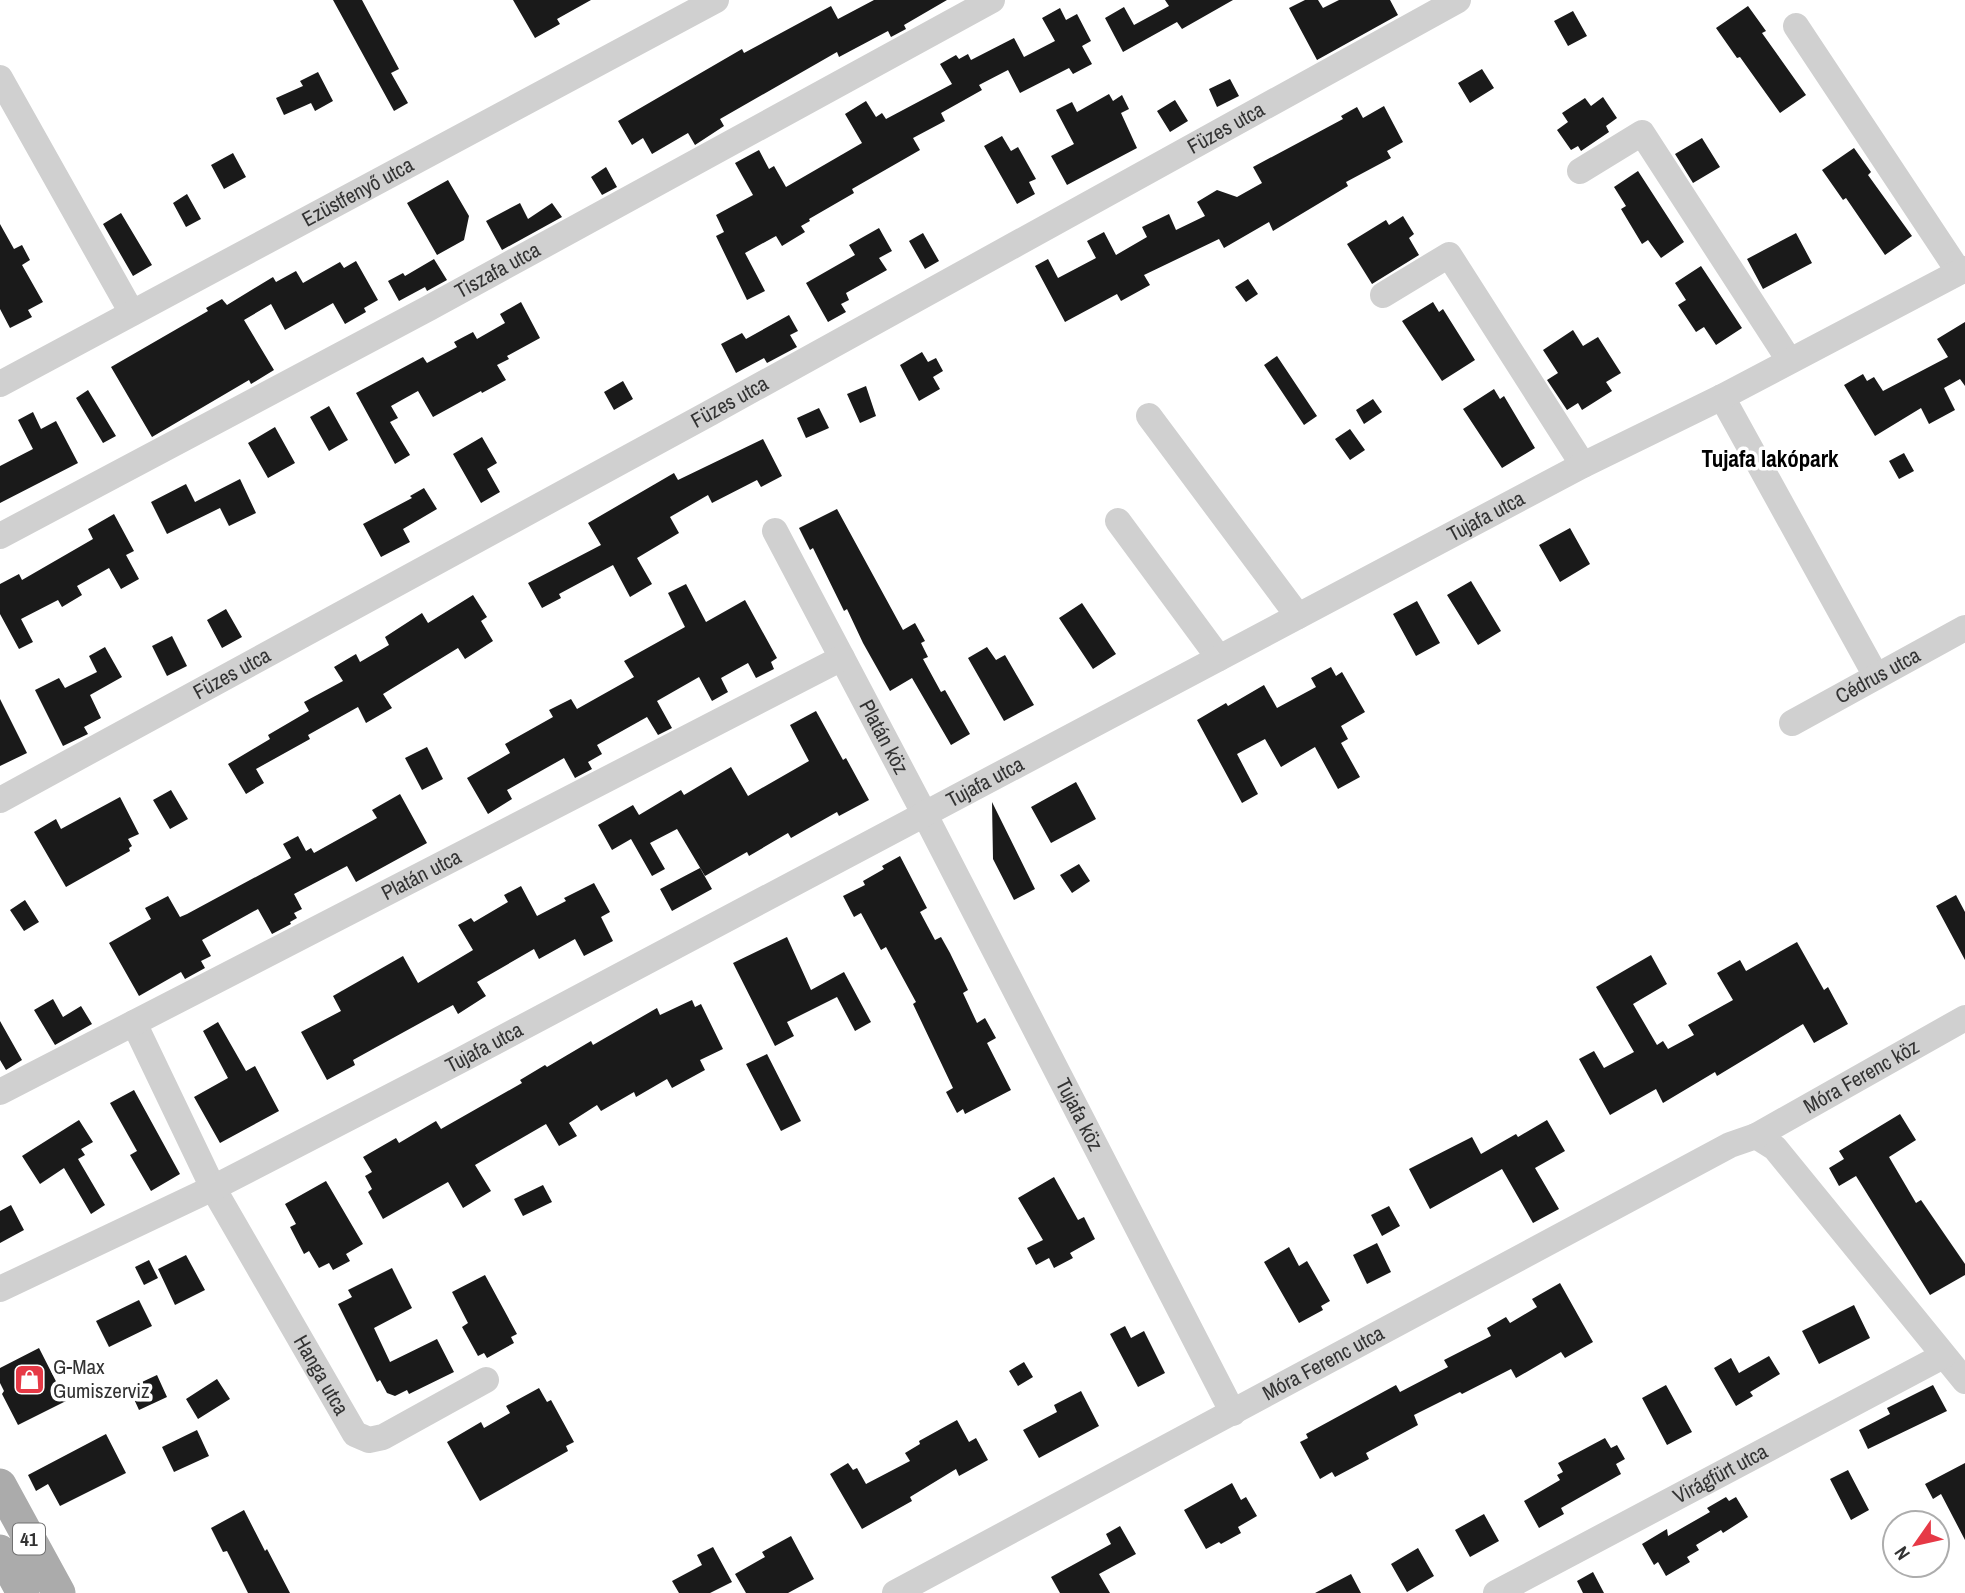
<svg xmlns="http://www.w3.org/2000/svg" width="1965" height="1593" font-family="'Archivo Narrow',sans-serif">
<rect width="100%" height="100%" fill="#fff"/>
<path fill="#1a1a1a" d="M333,0H362L399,69L391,73L408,103L394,111Z
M513,0H591L557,19L560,24L535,38Z
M874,0H947L904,25L906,29L891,37L888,31L839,57L837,52L720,119L724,126L695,145L688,133L652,154L643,138L632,145L618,121L742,49L744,53L831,6L838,19Z
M1165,0H1233L1182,29L1177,22L1123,52L1105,18L1124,7L1134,25L1169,6Z
M1305,0H1318L1323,8L1339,0H1390L1398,15L1317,60L1289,8Z
M1748,6L1766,31L1762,33L1806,95L1780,113L1740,57L1737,58L1716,28Z
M1060,8L1066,20L1077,14L1091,41L1082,46L1092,64L1073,74L1069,68L1020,93L1008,70L979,85L982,90L941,113L945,121L913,138L920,150L852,189L854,193L809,219L810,221L801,226L805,232L782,246L776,236L745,253L765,291L747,300L716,236L724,232L716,215L753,195L735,163L759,150L769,169L774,166L786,187L862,143L845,114L866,101L876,117L882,113L886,119L952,84L940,64L956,55L959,59L968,54L971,60L1014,38L1024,57L1055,41L1042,18Z
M1573,11L1587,36L1568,46L1554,21Z
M1482,69L1494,88L1470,103L1458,83Z
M318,72L333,101L315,111L311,103L284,115L276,98L303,86L300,81Z
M1230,79L1239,96L1217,107L1209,89Z
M1109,94L1113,101L1122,95L1129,109L1121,113L1137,148L1067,185L1051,156L1074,144L1056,110L1072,102L1077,112Z
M1603,97L1617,118L1606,126L1609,132L1581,151L1578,146L1571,150L1557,130L1568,122L1562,113L1585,98L1591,106Z
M1175,100L1188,121L1170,132L1157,111Z
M1384,106L1403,142L1387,151L1391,158L1346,182L1348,186L1273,231L1269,222L1224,248L1219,239L1144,275L1150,285L1121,301L1117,294L1065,322L1035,266L1048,259L1058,278L1096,258L1087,241L1104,232L1116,255L1147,237L1142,227L1169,214L1176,230L1205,216L1197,202L1217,190L1237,197L1262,183L1253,167L1343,119L1341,116L1357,107L1363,118Z
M1002,136L1011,151L1018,147L1036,179L1029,182L1035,194L1017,204L984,146Z
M1702,138L1720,167L1693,183L1675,154Z
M1854,148L1871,172L1868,175L1912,236L1885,255L1846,198L1843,200L1822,170Z
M233,153L246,177L224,189L211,165Z
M606,167L617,187L602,195L591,177Z
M1638,171L1684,242L1661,258L1648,240L1642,244L1621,209L1626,206L1614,187Z
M448,180L469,216L464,240L437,255L407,203Z
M187,194L201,219L186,227L173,203Z
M520,203L528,219L552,203L562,217L502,250L486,221Z
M121,213L152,265L133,276L103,224Z
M1403,216L1414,234L1409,238L1419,255L1372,284L1347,244L1386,220L1389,225Z
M0,224L14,249L22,245L30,260L22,265L43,302L28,310L32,317L10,328L0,309Z
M879,228L892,251L879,258L887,270L846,293L849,300L841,304L846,312L828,322L806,283L855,255L849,245Z
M923,233L939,261L925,269L909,241Z
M1796,233L1812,263L1763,289L1747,259Z
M434,259L447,280L427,291L425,287L399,301L388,281L403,273L405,276Z
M356,261L378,300L364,308L366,312L345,324L333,303L285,330L271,304L244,320L274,370L251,384L249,380L152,437L111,367L208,311L206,308L222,299L227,305L273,277L276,282L296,271L303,283L340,262L344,268Z
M1701,266L1742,328L1716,345L1704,327L1696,332L1678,305L1686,300L1675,283Z
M1248,279L1258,294L1246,302L1235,287Z
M521,302L540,338L507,356L509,359L497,365L506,380L482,393L481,391L433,417L418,391L391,406L398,418L390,422L410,455L395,464L356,393L423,357L427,363L457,347L454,342L473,332L477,339L505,323L500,314Z
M1433,302L1439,312L1443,309L1475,360L1442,381L1402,321Z
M789,315L798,331L790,335L797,347L767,363L764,358L736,373L721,344L742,333L746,339Z
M1965,322V386L1960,379L1944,388L1955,410L1929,424L1921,408L1875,436L1844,385L1863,374L1867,381L1874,377L1883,391L1948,357L1937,339Z
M1573,330L1583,346L1598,337L1621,373L1606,382L1612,391L1582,410L1578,403L1567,410L1547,380L1558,373L1543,350Z
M922,352L928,362L936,358L943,371L933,377L940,389L919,401L900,365Z
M1277,356L1317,416L1304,425L1264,365Z
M623,381L633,399L614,410L604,392Z
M866,386L876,416L860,423L847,394Z
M1494,389L1500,399L1504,396L1535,448L1502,468L1463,409Z
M88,390L116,436L103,443L76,398Z
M1373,399L1382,412L1364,424L1356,410Z
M329,406L348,440L329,451L310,417Z
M819,408L829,428L806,438L797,418Z
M33,412L41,429L56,421L78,463L0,503V466L33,449L18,420Z
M275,427L295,463L268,478L248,443Z
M1350,429L1365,450L1350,460L1335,439Z
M482,437L497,463L487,469L500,492L481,503L453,454Z
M763,439L782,476L761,487L757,480L712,503L708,495L670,517L679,533L637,558L652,584L630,597L613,565L559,594L561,598L542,608L528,583L601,545L588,523L674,473L678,480Z
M1904,453L1914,471L1899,479L1889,461Z
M240,479L256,513L229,526L220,508L167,534L151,502L186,484L195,502Z
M424,488L437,509L403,529L410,542L381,557L363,524L412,498L410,496Z
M837,509L903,630L915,623L925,641L921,643L928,657L923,659L941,692L945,690L970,734L951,745L912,678L890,691L863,643L847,609L844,611L813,548L810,550L799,528Z
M114,514L134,551L126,555L139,579L121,589L109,568L77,586L82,595L62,607L58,600L21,619L33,642L19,649L0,614V584L19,574L22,580L93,539L88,529Z
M1570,528L1590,564L1560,582L1539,545Z
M1471,581L1501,631L1478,645L1447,595Z
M686,584L706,622L745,600L777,658L771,662L774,669L756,678L748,663L721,678L728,692L712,701L699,677L657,701L672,728L658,735L647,717L597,745L602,754L588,762L592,769L575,778L564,758L507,790L512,799L488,814L467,778L510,753L505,744L553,717L549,710L571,699L577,709L634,677L624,661L685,627L668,593Z
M473,595L487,617L481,621L493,641L465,659L458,648L383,694L392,708L366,723L358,707L308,735L310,739L256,769L264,783L246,794L228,764L270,739L268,735L309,711L304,702L343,681L334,667L356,654L360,662L389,645L385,637L422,613L428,623Z
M1417,601L1440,643L1416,656L1393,614Z
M1082,603L1116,654L1093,669L1059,618Z
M226,609L242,637L222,648L207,620Z
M172,636L187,666L167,676L152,646Z
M105,647L122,677L90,695L101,718L84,727L88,734L63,746L35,690L59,678L65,688L97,672L89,656Z
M987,647L996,660L1005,655L1034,705L1004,721L968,658Z
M1331,667L1336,676L1342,672L1365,712L1341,726L1348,739L1341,743L1360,777L1338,789L1315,747L1281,767L1265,739L1237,754L1258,794L1242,803L1197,720L1226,703L1228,706L1264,685L1277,708L1316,687L1311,678Z
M0,699L27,753L0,766Z
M816,711L843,760L846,758L869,800L839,816L837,812L791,838L788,833L749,856L747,852L705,876L677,829L650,843L665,869L652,876L631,839L612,850L598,825L633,805L639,815L681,790L684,795L731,767L748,796L809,761L790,725Z
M427,747L443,779L422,790L405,758Z
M1076,782L1096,819L1051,843L1031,807Z
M171,790L188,819L170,829L153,800Z
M400,794L427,843L356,882L347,866L294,894L302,909L294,913L297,918L290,922L291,924L272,934L258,909L202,940L211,956L201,961L205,968L185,979L181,972L139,996L109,943L151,919L145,908L168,896L180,917L187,914L291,858L283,844L298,836L306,851L311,848L314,853L377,818L372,810Z
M120,797L139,834L128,839L132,846L129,848L130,851L66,887L34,832L56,819L61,829Z
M992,802L1035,889L1014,900L993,859Z
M900,856L927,908L920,912L935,940L941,937L950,953L968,990L963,993L977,1023L985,1018L996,1038L987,1043L1011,1090L965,1114L963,1109L957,1113L946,1092L953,1088L913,1004L916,1002L886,947L881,950L861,913L854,917L843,896L865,885L863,881L884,869L882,866Z
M1079,864L1090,881L1072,893L1060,875Z
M700,868L712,889L672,911L660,889Z
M594,883L610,912L601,917L613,941L584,956L575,939L539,959L534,949L477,982L486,996L458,1014L453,1005L353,1060L355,1065L327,1080L301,1032L341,1011L333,996L403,956L418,983L473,950L458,925L471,918L474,922L508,902L504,895L521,886L537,916L566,901L564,898Z
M1956,895L1965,912V960L1936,906Z
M25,900L39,922L24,931L10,910Z
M787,937L811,990L844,972L871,1022L855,1031L837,997L787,1022L794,1036L775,1046L733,963Z
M1797,942L1824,990L1828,987L1848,1024L1814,1043L1803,1024L1717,1076L1715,1072L1663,1103L1656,1089L1610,1115L1579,1059L1594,1051L1604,1068L1634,1052L1596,987L1651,955L1667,984L1633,1004L1657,1045L1663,1041L1668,1049L1694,1035L1688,1025L1733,1000L1717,973L1740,960L1746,971Z
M53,999L63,1017L81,1006L92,1024L55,1045L34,1010Z
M692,1000L695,1007L701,1004L723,1049L700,1060L705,1070L672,1088L667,1079L636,1097L634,1092L601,1111L597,1105L569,1123L577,1136L559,1146L546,1124L475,1165L491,1191L463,1208L448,1182L383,1219L368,1192L372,1189L365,1176L372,1172L363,1157L396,1138L399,1143L436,1121L441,1129L522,1083L520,1080L545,1065L547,1067L591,1041L593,1045L657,1008L660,1015Z
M0,1021L22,1060L6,1070L0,1060Z
M218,1022L246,1071L255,1066L279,1111L220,1143L194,1097L228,1078L203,1031Z
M767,1054L801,1121L781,1131L746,1064Z
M134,1090L180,1174L151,1191L130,1155L137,1151L110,1103Z
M1900,1114L1916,1140L1889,1157L1916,1203L1921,1200L1965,1264V1275L1930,1295L1856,1176L1839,1186L1829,1168L1844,1159L1839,1151Z
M79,1120L93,1142L81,1149L85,1155L78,1159L105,1205L91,1214L64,1168L40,1184L22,1156Z
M1547,1120L1565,1151L1535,1168L1559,1209L1533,1223L1502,1169L1430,1209L1409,1169L1472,1137L1481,1154L1516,1134L1518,1137Z
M1054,1177L1078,1220L1084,1217L1095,1239L1070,1253L1073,1258L1054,1268L1049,1258L1036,1265L1027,1248L1043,1240L1018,1198Z
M326,1181L363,1244L346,1254L350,1261L333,1270L329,1263L319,1268L309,1251L304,1254L290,1227L296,1224L285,1204Z
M543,1185L552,1202L523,1216L514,1199Z
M11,1205L24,1230L0,1243V1211Z
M1389,1206L1400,1226L1382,1236L1371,1215Z
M1377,1243L1391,1272L1367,1284L1353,1255Z
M1289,1247L1299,1266L1307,1261L1330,1301L1321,1306L1323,1310L1299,1323L1264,1262Z
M186,1255L205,1290L175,1305L158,1269Z
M149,1260L158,1278L144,1285L135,1267Z
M392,1268L412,1308L374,1328L390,1362L437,1339L454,1372L409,1394L407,1390L395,1396L387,1393L380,1380L377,1382L338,1304L352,1297L348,1290Z
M485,1275L517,1334L511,1337L514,1343L487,1358L484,1353L478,1356L462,1327L468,1323L452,1292Z
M1560,1283L1593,1342L1565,1358L1561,1352L1516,1378L1511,1369L1462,1394L1460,1392L1414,1415L1418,1425L1366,1453L1369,1459L1335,1477L1332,1472L1320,1479L1300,1442L1308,1438L1306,1434L1396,1385L1400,1392L1448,1367L1444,1360L1491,1336L1487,1328L1506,1317L1510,1323L1537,1307L1532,1299Z
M139,1300L152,1326L109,1347L96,1321Z
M1854,1305L1870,1338L1819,1364L1802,1331Z
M1125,1326L1131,1338L1144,1331L1165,1373L1138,1387L1110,1334Z
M39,1348L66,1401L18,1425L2,1394L4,1391L0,1383V1368Z
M1769,1356L1780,1374L1750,1392L1753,1396L1736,1406L1714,1368L1731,1358L1739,1373Z
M1024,1362L1033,1377L1018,1386L1009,1371Z
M157,1375L167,1397L139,1410L129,1388Z
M217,1379L230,1399L198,1419L186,1399Z
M1666,1385L1692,1432L1667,1445L1642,1398Z
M1933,1385L1947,1411L1868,1449L1859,1430L1890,1414L1887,1408Z
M539,1388L547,1402L551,1400L574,1442L566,1446L568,1451L480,1501L447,1442L481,1422L484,1428L510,1413L506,1406Z
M1081,1391L1099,1426L1039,1458L1023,1430L1057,1412L1054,1405Z
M957,1420L969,1442L976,1438L988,1460L959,1476L956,1469L910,1497L912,1501L862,1529L830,1474L848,1463L853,1470L857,1468L866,1484L910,1461L905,1453L920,1444L919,1441Z
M197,1430L209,1456L174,1472L162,1447Z
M106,1434L126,1473L60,1506L48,1484L36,1491L28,1475Z
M1605,1438L1611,1448L1617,1445L1625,1459L1616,1464L1621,1474L1561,1508L1564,1514L1539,1528L1524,1501L1560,1480L1557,1475L1563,1472L1558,1463Z
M1965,1463V1540L1941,1494L1933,1499L1925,1484Z
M1848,1470L1869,1510L1851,1520L1830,1479Z
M1232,1483L1241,1500L1246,1497L1257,1516L1238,1527L1241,1533L1221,1544L1219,1542L1206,1549L1184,1510Z
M1726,1497L1729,1501L1736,1497L1748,1517L1723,1533L1721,1530L1696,1545L1699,1550L1687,1557L1690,1562L1666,1576L1658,1562L1654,1565L1642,1544L1667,1529L1668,1536L1710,1512L1707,1508Z
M244,1510L265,1551L267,1549L290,1593H248L227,1551L223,1552L211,1528Z
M1484,1514L1499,1541L1470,1557L1455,1530Z
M1120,1526L1136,1554L1099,1574L1110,1593H1060L1051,1577L1111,1544L1106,1534Z
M791,1536L814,1579L788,1593H746L735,1574L765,1557L762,1552Z
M713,1547L732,1582L710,1593H679L672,1581L702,1565L697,1555Z
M1418,1548L1434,1576L1407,1592L1391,1564Z
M1593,1572L1604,1593H1583L1577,1581Z
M1351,1574L1361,1593H1315Z"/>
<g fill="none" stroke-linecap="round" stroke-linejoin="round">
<g stroke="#d0d0d0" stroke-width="26">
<path d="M1796,26L1959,272"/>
<path d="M0,78L132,313"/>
<path d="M1580,171L1642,133L1789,360"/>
<path d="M1383,295L1449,255L1583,465"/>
<path id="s1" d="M0,384L716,0"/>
<path d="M1722,397L1876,676"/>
<path d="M1149,416L1298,616"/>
<path d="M1118,521L1219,658"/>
<path id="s2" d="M775,531L925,815L1233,1413"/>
<path id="s3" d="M0,536L429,308L992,0"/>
<path id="s4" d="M1792,723L1965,628"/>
<path id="s5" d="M0,800L710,413L1458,0"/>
<path id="s6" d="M134,1023L213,1188L355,1434L369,1440L383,1437L486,1380"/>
<path id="s7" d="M0,1092L842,658"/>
<path d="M1756,1136L1775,1148L1965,1381"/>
<path id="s8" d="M0,1289L213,1188L461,1060L1583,465L1722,397L1965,269"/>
<path id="s9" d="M895,1593L1730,1145L1756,1136L1965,1018"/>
<path id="s10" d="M1496,1593L1943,1356"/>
</g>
<path stroke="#ababab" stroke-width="33" d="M0,1485L59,1593
M0,1551L23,1593"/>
</g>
<defs>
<symbol id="shop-square" viewBox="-11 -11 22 22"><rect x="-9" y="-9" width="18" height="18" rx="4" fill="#e63946" stroke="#fff"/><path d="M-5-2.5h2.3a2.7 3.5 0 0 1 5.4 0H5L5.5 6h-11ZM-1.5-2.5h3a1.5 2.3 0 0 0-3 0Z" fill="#fff"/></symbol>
</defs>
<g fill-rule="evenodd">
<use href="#shop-square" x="12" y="1362" width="35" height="35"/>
</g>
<g text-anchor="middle" stroke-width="7" stroke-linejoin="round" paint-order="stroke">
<rect fill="#fff" stroke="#707070" stroke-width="2" x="13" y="1523.5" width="32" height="31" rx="5"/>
<g font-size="19" font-weight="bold" fill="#333">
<text x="29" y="1546">41</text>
</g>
<g font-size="21" fill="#333" stroke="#fff">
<text dy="7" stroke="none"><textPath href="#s5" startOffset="1398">Füzes utca</textPath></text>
<text dy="7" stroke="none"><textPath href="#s1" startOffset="406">Ezüstfenyő utca</textPath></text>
<text dy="7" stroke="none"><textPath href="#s3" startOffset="564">Tiszafa utca</textPath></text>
<text dy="7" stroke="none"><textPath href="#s5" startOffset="831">Füzes utca</textPath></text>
<text dy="7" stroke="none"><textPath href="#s8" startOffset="1675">Tujafa utca</textPath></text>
<text dy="7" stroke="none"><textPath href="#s5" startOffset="264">Füzes utca</textPath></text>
<text dy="7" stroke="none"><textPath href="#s4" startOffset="98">Cédrus utca</textPath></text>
<text dy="7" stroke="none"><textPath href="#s2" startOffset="233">Platán köz</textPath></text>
<text dy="7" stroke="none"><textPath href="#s8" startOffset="1108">Tujafa utca</textPath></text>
<text dy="7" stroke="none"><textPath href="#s7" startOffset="474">Platán utca</textPath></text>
<text dy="7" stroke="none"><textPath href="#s8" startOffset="541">Tujafa utca</textPath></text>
<text dy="7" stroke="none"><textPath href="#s9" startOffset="1096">Móra Ferenc köz</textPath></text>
<text dy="7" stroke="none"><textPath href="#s2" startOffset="658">Tujafa köz</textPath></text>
<text dy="7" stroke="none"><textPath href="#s9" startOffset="486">Móra Ferenc utca</textPath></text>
<text dy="7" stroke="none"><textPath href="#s6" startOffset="399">Hanga utca</textPath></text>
<text dy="7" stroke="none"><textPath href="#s10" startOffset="254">Virágfürt utca</textPath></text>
</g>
<g font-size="21" fill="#333" stroke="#fff" text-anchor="start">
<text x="53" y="1374">G-Max<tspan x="53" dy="24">Gumiszerviz</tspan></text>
</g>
<g font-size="23" font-weight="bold" fill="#000" stroke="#fff">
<text x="1770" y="467">Tujafa lakópark</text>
</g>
</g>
<g transform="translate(1916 1544) rotate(236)"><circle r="33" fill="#ffffff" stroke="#adadad" stroke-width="2"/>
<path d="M0-5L12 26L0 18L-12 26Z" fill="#e63946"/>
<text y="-10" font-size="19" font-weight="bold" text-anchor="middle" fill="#333333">N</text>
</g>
</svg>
